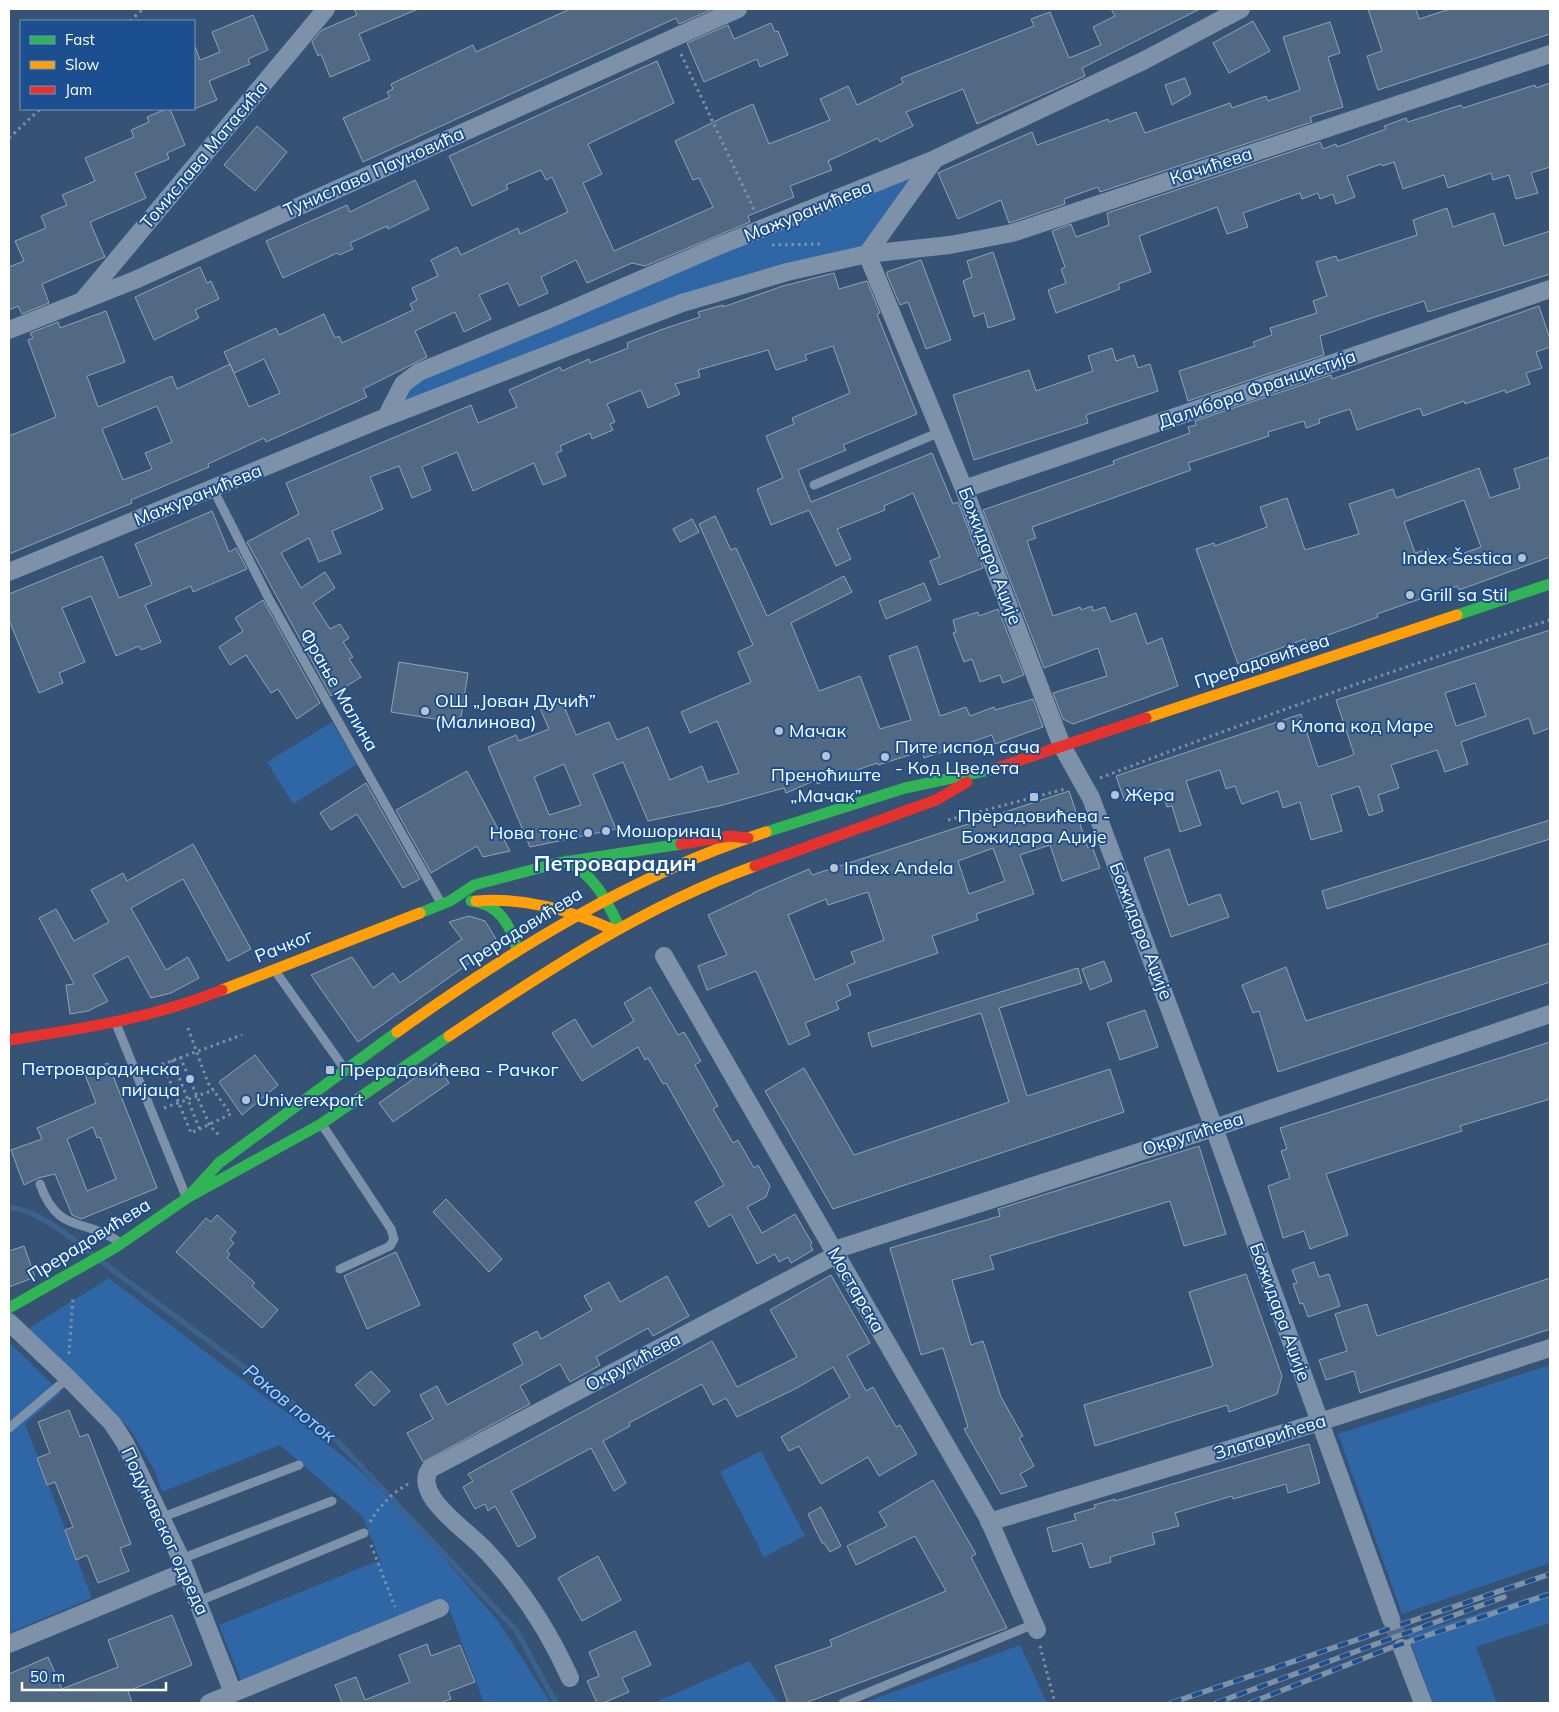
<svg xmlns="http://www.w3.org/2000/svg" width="1559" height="1712" font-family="Mulish,sans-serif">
<rect width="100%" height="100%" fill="#365274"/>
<path fill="#2f66a5" d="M924,168L865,251L786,269L393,410L406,386Z
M332,722L357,764L293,804L267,762Z
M109,1278L266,1398L301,1422L357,1468L414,1523L498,1621L547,1697L549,1703H484L446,1600L243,1685L219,1625L380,1560L363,1517L280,1445L162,1492L155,1471L130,1429L26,1330Z
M11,1344L61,1393L25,1424L92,1598L9,1633V1345Z
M1550,1365V1563L1402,1614L1338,1434Z
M761,1451L805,1536L764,1557L720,1472Z
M1550,1591V1623L1476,1647L1497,1703H1433L1408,1635Z
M1020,1645L1047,1703H864Z
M749,1661L779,1703H654Z"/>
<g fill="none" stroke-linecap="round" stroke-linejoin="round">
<path stroke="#3b618d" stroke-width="5.5" d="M9,1207C37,1210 69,1236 91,1253
M102,1262L323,1426L516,1630L556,1703"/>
</g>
<path fill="#526984" stroke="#92a2b6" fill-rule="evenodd" d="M354,9H418L359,34L370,60L330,77L321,54L318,56L312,42L322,30L357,15Z
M570,9H713L679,24L676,18L363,162L343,118L390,97L387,92L393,89L391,84L473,45L476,52Z
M1111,9H1200L1082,68L1085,76L977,124L963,89L906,112L913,126L880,142L878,138L828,161L832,170L790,186L794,197L748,216L750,222L645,266L632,263L587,283L576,260L541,277L548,293L519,306L508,283L479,295L491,319L464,332L455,312L415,331L427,357L363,389L367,397L266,442L264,438L208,464L209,467L131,500L132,503L9,554V436L56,417L28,340L33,338L30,333L58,322L60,328L106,311L125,362L87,376L98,407L172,376L177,389L230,364L249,407L280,393L264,359L234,373L224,352L276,328L279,335L324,314L335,338L339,336L342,343L413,310L410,304L417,300L412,288L438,276L431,260L457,247L461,255L518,228L520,234L568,212L552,177L546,180L541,170L506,185L508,189L472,206L449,156L657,61L674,103L588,144L602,174L583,183L614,251L713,207L699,178L693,180L675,141L730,114L753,104L769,144L830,120L820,99L848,86L857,105L903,83L901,78L1034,26L1031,19L1050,12L1069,58L1101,45L1093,27L1115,16ZM157,406L172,442L145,453L152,469L123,480L102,429Z
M1368,9H1416L1419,19L1450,9H1550V34L1378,90L1367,56L1382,51Z
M253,15L268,50L248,59L250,64L209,81L217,100L194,109V44L200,60L220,52L212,32Z
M1253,21L1270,51L1229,73L1213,43Z
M1330,22L1340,53L1328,57L1343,107L1310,117L1312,122L1100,192L1098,187L1064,199L1065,204L1009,223L1001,200L958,219L938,173L1032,132L1037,145L1108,119L1109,122L1136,112L1145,133L1230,103L1232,108L1266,96L1268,101L1300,90L1283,37Z
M771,23L775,32L778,31L788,55L760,67L757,59L704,82L687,43L728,25L734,39Z
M1185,78L1191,94L1172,105L1165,85Z
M1550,83V167L1531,173L1538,193L1516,199L1509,175L1493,180L1491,173L1448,188L1444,175L1403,189L1394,162L1382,166L1381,164L1347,176L1355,197L1336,204L1333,194L1320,199L1318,193L1302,199L1300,193L1243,213L1248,227L1227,234L1217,207L1139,236L1151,272L1118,284L1120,289L1056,313L1048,290L1066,283L1061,269L1065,267L1052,231L1071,224L1076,237L1109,225L1107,213L1320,142L1323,149L1336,144L1337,147L1386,129L1384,126L1406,118L1408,122L1461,105L1463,108L1535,85L1536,88Z
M166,109H170L185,145L167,153L169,159L135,173L146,198L90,222L105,257L42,284L49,303L22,314L18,306L9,310V267L24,261L15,241L46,228L41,216L67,205L62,195L95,181L85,158L134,137L131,130L149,122L147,117Z
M257,126L287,152L255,191L224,165Z
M415,180L429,209L388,229L387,226L350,243L353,249L339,255L337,253L283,278L266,241L347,205L350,212Z
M1447,208L1453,227L1494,213L1504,246L1550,231V274L1428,312L1424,301L1375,317L1320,336L1324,355L1188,401L1179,371L1255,346L1253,342L1272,335L1270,328L1317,313L1313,301L1327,296L1316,262L1336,256L1338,261L1417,235L1413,220Z
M993,252L1015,319L988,328L984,313L974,317L963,281L972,277L967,261Z
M921,260L951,340L926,349L908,302L900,305L887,275V272Z
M200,267L207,283L211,281L219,299L195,310L199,318L154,340L135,297Z
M834,273L839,289L867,281L880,313L877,314L917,414L843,445L846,450L798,470L811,502L932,453L953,504L958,502L983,568L939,585L930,561L940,557L913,493L884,506L885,510L837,529L851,559L836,566L809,510L771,525L757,489L783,478L766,436L794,424L792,418L850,393L833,346L805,355L807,360L776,370L768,350L698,370L700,377L675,384L680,394L648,408L641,390L607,404L615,422L610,424L613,430L592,439L590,433L560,446L562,451L556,453L566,476L543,485L534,463L473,491L457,452L422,467L431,490L412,498L399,466L370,477L383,509L332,531L341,553L319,562L309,538L281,553L301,588L325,572L335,588L313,603L330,629L340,624L349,638L343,642L353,657L349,659L361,677L331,696L247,542L299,514L286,483L471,405L478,423L517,407L509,390L560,367L562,371L589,359L590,363L628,348L627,343L663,329L700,317L698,312L723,305V307L783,286Z
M1539,306L1550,339V347L1536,352L1542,368L1526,373L1530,384L1506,393L1505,390L1465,404L1464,401L1423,416L1420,408L1357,430L1350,409L1319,419L1320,423L1306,428L1304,421L1268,432L1269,436L1188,463L1191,470L1032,527L1036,538L1027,541L1053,616L1080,607L1081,610L1092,606L1093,611L1105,607L1111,622L1136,613L1147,644L1162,638L1178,686L1073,724L1063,719L1053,693L1107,676L1098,648L1044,668L983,510L1114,464L1113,461L1190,433L1188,427L1196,425L1195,421L1331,375L1332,379Z
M1112,348L1116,361L1134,355L1138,368L1150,364L1158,391L1086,415L1088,423L974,460L953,395L1029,370L1036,391L1093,371L1088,356Z
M1550,457V557L1459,590L1457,586L1377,614L1378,617L1306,643L1305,639L1238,664L1196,549L1214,543L1215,546L1267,527L1260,507L1287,498L1305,550L1359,534L1349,504L1393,489L1396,498L1479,468L1490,498L1520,488L1514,469ZM1464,500L1481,547L1433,564L1428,549L1415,553L1404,522Z
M212,511L229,552L236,548L247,569L193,592L191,586L145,605L161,642L141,650L139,646L116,656L91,596L62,608L85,662L59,673L63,683L39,693L9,620V594L102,556L119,598L152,585L135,544Z
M715,516L731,550L736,548L767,616L844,576L852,592L791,623L819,691L860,676L880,729L911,720L889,656L917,646L940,716L966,707L970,716L994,707L995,710L1033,699L1043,727L995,744L992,735L924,758L922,751L878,765L877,763L817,784L816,780L786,793L784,788L719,806L648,821L623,762L593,774L616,829L530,847L488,747L516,735L519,741L549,729L539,706L560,697L576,735L609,722L617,740L648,727L670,780L702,766L708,782L739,773L717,721L690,733L681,712L751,682L738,652L753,645L699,524ZM564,764L581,805L549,815L534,777Z
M692,519L699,532L680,542L673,529Z
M924,583L931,600L886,619L879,601Z
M263,600L320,703L297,719L278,689L271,693L246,655L230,665L219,647L243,631L235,618Z
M998,609L1024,675L1003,683L1000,675L980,682L972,659L964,662L953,633L956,632L953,620L978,612L979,616Z
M1550,630V728L1534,734L1529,718L1461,742L1468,764L1445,772L1437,750L1391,765L1399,788L1378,795L1383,811L1369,816L1359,786L1331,795L1342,831L1311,840L1300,802L1283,808L1278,791L1242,804L1235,786L1226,789L1220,770L1186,781L1201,825L1180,832L1172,806L1167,807L1161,789L1125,802L1116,776L1301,714L1318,767L1348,757L1354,754L1336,700ZM1475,683L1486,716L1456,726L1445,693Z
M399,662L468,673L460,723L391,712Z
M467,771L510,851L483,857L477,846L431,873L396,810Z
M366,783L420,879L403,888L357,814L331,830L320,813Z
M1069,791L1088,848L1092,846L1100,868L1062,881L1050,845L1020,855L1034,894L976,914L978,920L932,936L938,953L847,984L851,995L836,1002L839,1009L805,1023L810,1035L789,1045L756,971L707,990L698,966L727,955L708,915L753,894V893L809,869L812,875ZM993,848L1005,881L969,894L958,861ZM868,892L884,940L851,952L855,963L815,980L788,915L826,899L828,905Z
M1550,820V839L1327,909L1322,891Z
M193,844L251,949L228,961L183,879L131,908L166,970L188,957L199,978L171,993L151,998L128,956L93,975L108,1001L88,1011L70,1014L66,985L74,984L39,918L56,909L74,941L109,922L91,890L123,873L127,881Z
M1169,849L1188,905L1220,894L1229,917L1171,937L1144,858Z
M469,916L485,921L499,944L478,957L358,1042L311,975L352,957L373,988L393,973L400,983L462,939L449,922Z
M1550,943V982L1278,1072L1259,1011L1253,1013L1242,985L1286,967L1306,1021Z
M1104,961L1112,981L1090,990L1082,969Z
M1078,968L1082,983L999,1008L1027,1096L1110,1069L1124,1112L833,1209L765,1091L804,1068L854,1155L1009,1102L981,1013L872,1047L868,1033Z
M650,987L678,1035L684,1032L701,1061L695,1065L718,1106L713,1109L733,1143L738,1140L754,1168L758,1165L770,1186L766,1197L747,1207L762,1233L795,1214L812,1243L810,1244L813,1250L791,1263L788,1257L779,1262L775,1254L757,1264L731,1214L709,1227L695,1202L724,1185L666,1083L663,1084L648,1058L645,1060L638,1047L582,1081L552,1033L575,1019L592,1047L634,1021L624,1003Z
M1145,1010L1158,1047L1120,1060L1107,1023Z
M1550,1042V1099L1460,1126L1462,1131L1326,1174L1348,1235L1310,1249L1304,1231L1283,1238L1268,1186L1290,1178L1281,1151L1287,1149L1280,1128Z
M255,1055L278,1085L242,1115L219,1082Z
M108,1063L157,1188L81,1219L72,1215L55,1174L38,1178L24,1185L11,1150L42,1139L37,1128L96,1103L84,1072ZM93,1127L97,1138L100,1137L116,1179L87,1191L67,1139Z
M436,1063L449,1083L393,1122L379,1103Z
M1199,1146L1226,1234L1184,1246L1170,1201L990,1256L994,1269L952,1280L971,1345L983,1341L1001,1397L1023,1436L1019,1438L1034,1466L1020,1474L1027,1486L1001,1494L964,1429L968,1427L943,1348L921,1355L890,1248L1000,1216L998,1209Z
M446,1199L502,1259L489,1272L433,1212Z
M217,1215L236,1232L230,1239L234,1243L227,1251L230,1254L227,1258L255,1283L252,1286L278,1310L262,1328L176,1252L206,1218L211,1222Z
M24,1246L35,1277L9,1287V1251Z
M396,1252L420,1305L367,1329L344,1276Z
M1314,1262L1319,1277L1329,1274L1340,1306L1308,1317L1303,1303L1300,1304L1293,1284L1297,1283L1292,1270Z
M1246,1274L1282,1376L1277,1394L1229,1412L1227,1405L1095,1446L1084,1405L1213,1366L1189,1292Z
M831,1275L870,1343L847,1356L866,1391L873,1387L896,1427L900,1425L917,1454L879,1476L868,1457L821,1484L799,1446L789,1451L781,1437L850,1397L833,1367L797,1388L737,1417L726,1398L713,1405L702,1384L629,1423L630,1426L603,1441L626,1483L614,1491L591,1448L511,1491L536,1537L518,1547L495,1506L488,1511L485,1504L475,1509L463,1487L473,1481L468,1474L712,1341L737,1387L797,1357L770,1310Z
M667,1276L689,1316L653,1336L648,1328L596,1357L600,1365L570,1382L560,1364L520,1386L530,1404L423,1462L407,1433L433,1419L420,1395L437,1386L447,1405L523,1364L513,1344L537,1331L541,1339L592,1310L584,1296L609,1282L620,1302Z
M1550,1278V1329L1360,1393L1354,1371L1326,1380L1319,1360L1347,1351L1335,1314L1367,1304L1377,1336Z
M371,1371L390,1391L374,1406L355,1385Z
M69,1410L80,1437L88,1434L131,1544L120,1548L129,1571L98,1583L87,1555L76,1560L65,1530L73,1527L55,1482L47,1485L37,1458L50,1453L38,1422Z
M1309,1444L1320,1483L1288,1493L1286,1484L1233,1499L1232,1496L1175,1513L1179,1526L1152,1533L1155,1544L1110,1557L1111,1562L1090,1568L1082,1543L1053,1552L1047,1528L1076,1520L1074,1514L1095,1508L1094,1505L1115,1499V1501Z
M933,1480L976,1554L971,1557L1007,1628L805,1703H788L775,1666L832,1646L830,1640L946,1591L915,1536L856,1565L847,1546L887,1526L879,1512Z
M821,1507L841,1546L830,1552L824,1543H822L808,1514Z
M598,1556L621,1600L582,1621L558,1578Z
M172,1615L192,1665L128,1691L132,1703H9V1674L48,1657L62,1689L118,1667L108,1640Z
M635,1631L651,1665L622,1678L629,1692L603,1703H597L587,1681L599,1676L589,1652Z
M427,1644L431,1656L460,1645L475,1682L448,1692L451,1699L440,1703H342L335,1685L356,1677L365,1700L410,1682L399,1655Z"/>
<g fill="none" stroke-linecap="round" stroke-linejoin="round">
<path stroke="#546c89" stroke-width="18" stroke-dasharray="18 9" stroke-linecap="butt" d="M1391,1619L1402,1648"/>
<path stroke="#7d92a8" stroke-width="3" stroke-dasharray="2.5 4" stroke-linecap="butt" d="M130,21L143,9
M681,54L755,212
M9,138L40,109
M772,245L823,244
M1100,778C1248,721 1398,668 1550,620
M948,820L1065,789
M188,1028L208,1083L231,1114L191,1133L163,1064L242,1035
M180,1057L210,1126L220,1136
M172,1060L200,1130
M164,1108L214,1090
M69,1354L73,1297
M370,1522C380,1505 393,1492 410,1483
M371,1545L395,1607
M1040,1646L1055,1703"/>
<path stroke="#7d92a8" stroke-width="9" d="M814,485L940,432
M213,489L269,599L441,903
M276,972L344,1068
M117,1026L185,1194
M323,1126L391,1229L394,1239L390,1246L340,1269
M40,1184C58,1235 84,1217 119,1242
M9,1428L68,1378
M163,1517L299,1465
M181,1559L332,1501
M199,1601L364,1533
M843,1703L1034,1624"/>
<path stroke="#7d92a8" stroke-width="18" d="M867,254L964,489L1062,746L1091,798L1214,1128L1391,1619
M867,254L935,159
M83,300L326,9
M9,330L135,280L738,9
M386,417L403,384L419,372L554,317L716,247L935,159L1143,61L1241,9
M964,489L1550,289
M9,572L386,417L682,303L787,272L867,254L950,245L1012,233L1550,54
M664,956L988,1518L1037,1630
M834,1250L1214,1128L1550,1014
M9,1322L68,1378L112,1423L125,1443L181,1559L233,1693
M989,1522L1310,1425L1550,1348
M9,1644L186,1571
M1402,1648L1423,1703
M570,1678C549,1631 524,1592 489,1554C472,1535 449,1521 434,1500C427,1490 423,1479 430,1469L836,1255
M209,1703L440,1608"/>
<path stroke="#30b455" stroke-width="11" d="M1457,615L1550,584
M766,832L905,788L994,769
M566,861C595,875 606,900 620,928
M471,901C499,904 510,924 517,949
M420,913L450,901L474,885L558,863L681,844
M187,1198L219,1163L397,1032
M9,1308L116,1247L187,1198L321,1124L449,1036"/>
<path stroke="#ff9f0a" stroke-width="11" d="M1146,718L1457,615
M476,901C526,897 569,910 614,930
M222,990L420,913
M397,1032C512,950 630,876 766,832
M449,1036C546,971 644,906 755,866"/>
<path stroke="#e5322d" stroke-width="11" d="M994,769L1146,718
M681,844L730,836L748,838
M755,866L936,800L967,782
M9,1040C85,1028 150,1019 222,990"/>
<defs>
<path id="rail" d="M1171,1703L1550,1574
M1216,1703L1504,1597
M1250,1703L1390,1648L1550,1594"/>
</defs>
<use href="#rail" stroke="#7e92a7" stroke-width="5.5"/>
<use href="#rail" stroke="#1b4f8f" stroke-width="4" stroke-dasharray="11" stroke-linecap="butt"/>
</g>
<g fill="#b9c2ce" stroke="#1b4f8f" stroke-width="2">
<circle cx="1522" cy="558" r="5"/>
<circle cx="1410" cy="595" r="5"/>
<circle cx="425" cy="711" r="5"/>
<circle cx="1281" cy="726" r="5"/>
<circle cx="779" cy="731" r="5"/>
<circle cx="826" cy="756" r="5"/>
<circle cx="885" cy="757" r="5"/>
<circle cx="1115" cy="795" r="5"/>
<rect x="1029" y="792" width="10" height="10" rx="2.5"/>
<circle cx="606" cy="831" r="5"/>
<circle cx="588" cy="833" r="5"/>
<circle cx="834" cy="868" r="5"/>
<rect x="325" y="1065" width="10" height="10" rx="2.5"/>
<circle cx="190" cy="1079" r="5"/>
<circle cx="246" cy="1100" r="5"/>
</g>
<g text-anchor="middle" stroke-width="4" stroke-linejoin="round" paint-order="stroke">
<g font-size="18" fill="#fff" stroke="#1b4f8f">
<text transform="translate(204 155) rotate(-50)" y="6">Томислава Матасића</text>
<text transform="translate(1211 166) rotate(-18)" y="6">Качићева</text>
<text transform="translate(374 172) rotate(-24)" y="6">Тунислава Пауновића</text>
<text transform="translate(808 211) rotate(-22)" y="6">Мажуранићева</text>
<text transform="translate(1257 389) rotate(-19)" y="6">Далибора Францистија</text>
<text transform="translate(198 495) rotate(-22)" y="6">Мажуранићева</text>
<text transform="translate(990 556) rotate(69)" y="6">Божидара Аџије</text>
<text transform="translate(1262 661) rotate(-18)" y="6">Прерадовићева</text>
<text transform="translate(339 690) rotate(60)" y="6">Фрање Малина</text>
<text transform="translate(521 929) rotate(-32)" y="6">Прерадовићева</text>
<text transform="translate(1141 931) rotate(69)" y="6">Божидара Аџије</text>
<text transform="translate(284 946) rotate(-22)" y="6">Рачког</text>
<text transform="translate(1193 1134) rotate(-18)" y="6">Округићева</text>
<text transform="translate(89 1240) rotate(-32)" y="6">Прерадовићева</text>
<text transform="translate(856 1290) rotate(60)" y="6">Мостарска</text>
<text transform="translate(1280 1312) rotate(70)" y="6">Божидара Аџије</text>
<text transform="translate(633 1362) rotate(-28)" y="6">Округићева</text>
<text transform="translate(1270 1437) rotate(-17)" y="6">Златарићева</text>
<text transform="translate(165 1531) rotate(65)" y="6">Подунавског одреда</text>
</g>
<g font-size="18" fill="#fff" stroke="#1b4f8f" text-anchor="start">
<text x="1512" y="564" text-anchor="end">Index Šestica</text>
<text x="1420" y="601">Grill sa Stil</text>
<text x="435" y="707">ОШ „Јован Дучић”<tspan x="435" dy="21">(Малинова)</tspan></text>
<text x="1291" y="732">Клопа код Маре</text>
<text x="789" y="737">Мачак</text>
<text x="895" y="753">Пите испод сача<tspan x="895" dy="21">- Код Цвелета</tspan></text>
<text x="826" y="781" text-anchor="middle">Преноћиште<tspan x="826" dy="21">„Мачак”</tspan></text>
<text x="1125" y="801">Жера</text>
<text x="1034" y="822" text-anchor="middle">Прерадовићева -<tspan x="1034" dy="21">Божидара Аџије</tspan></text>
<text x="616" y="837">Мошоринац</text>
<text x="578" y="839" text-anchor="end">Нова тонс</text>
<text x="844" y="874">Index Andela</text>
<text x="180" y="1075" text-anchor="end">Петроварадинска<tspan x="180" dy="21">пијаца</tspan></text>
<text x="340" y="1076">Прерадовићева - Рачког</text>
<text x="256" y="1106">Univerexport</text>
</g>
<g font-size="19" font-style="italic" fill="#b5d3f5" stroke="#1b4f8f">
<text transform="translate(290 1403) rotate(39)" y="7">Роков поток</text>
</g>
<g font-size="22" font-weight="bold" fill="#fff" stroke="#1b4f8f">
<text x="615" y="871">Петроварадин</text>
</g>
</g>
<rect width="1559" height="1712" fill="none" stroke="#ffffff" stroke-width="20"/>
<rect x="20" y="20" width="175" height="90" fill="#1b4f8f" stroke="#7695bc"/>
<rect x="30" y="36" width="25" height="8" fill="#30b455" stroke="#7695bc"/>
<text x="65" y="45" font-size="15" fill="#ffffff">Fast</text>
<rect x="30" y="61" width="25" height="8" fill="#ff9f0a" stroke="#7695bc"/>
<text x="65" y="70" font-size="15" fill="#ffffff">Slow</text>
<rect x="30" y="86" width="25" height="8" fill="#e5322d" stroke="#7695bc"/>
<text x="65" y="95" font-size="15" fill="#ffffff">Jam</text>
<path d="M22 1682v8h144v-8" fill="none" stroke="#ffffff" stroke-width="2.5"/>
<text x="30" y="1682" font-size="15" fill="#ffffff" stroke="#1b4f8f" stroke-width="4" paint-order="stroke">50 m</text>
</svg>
